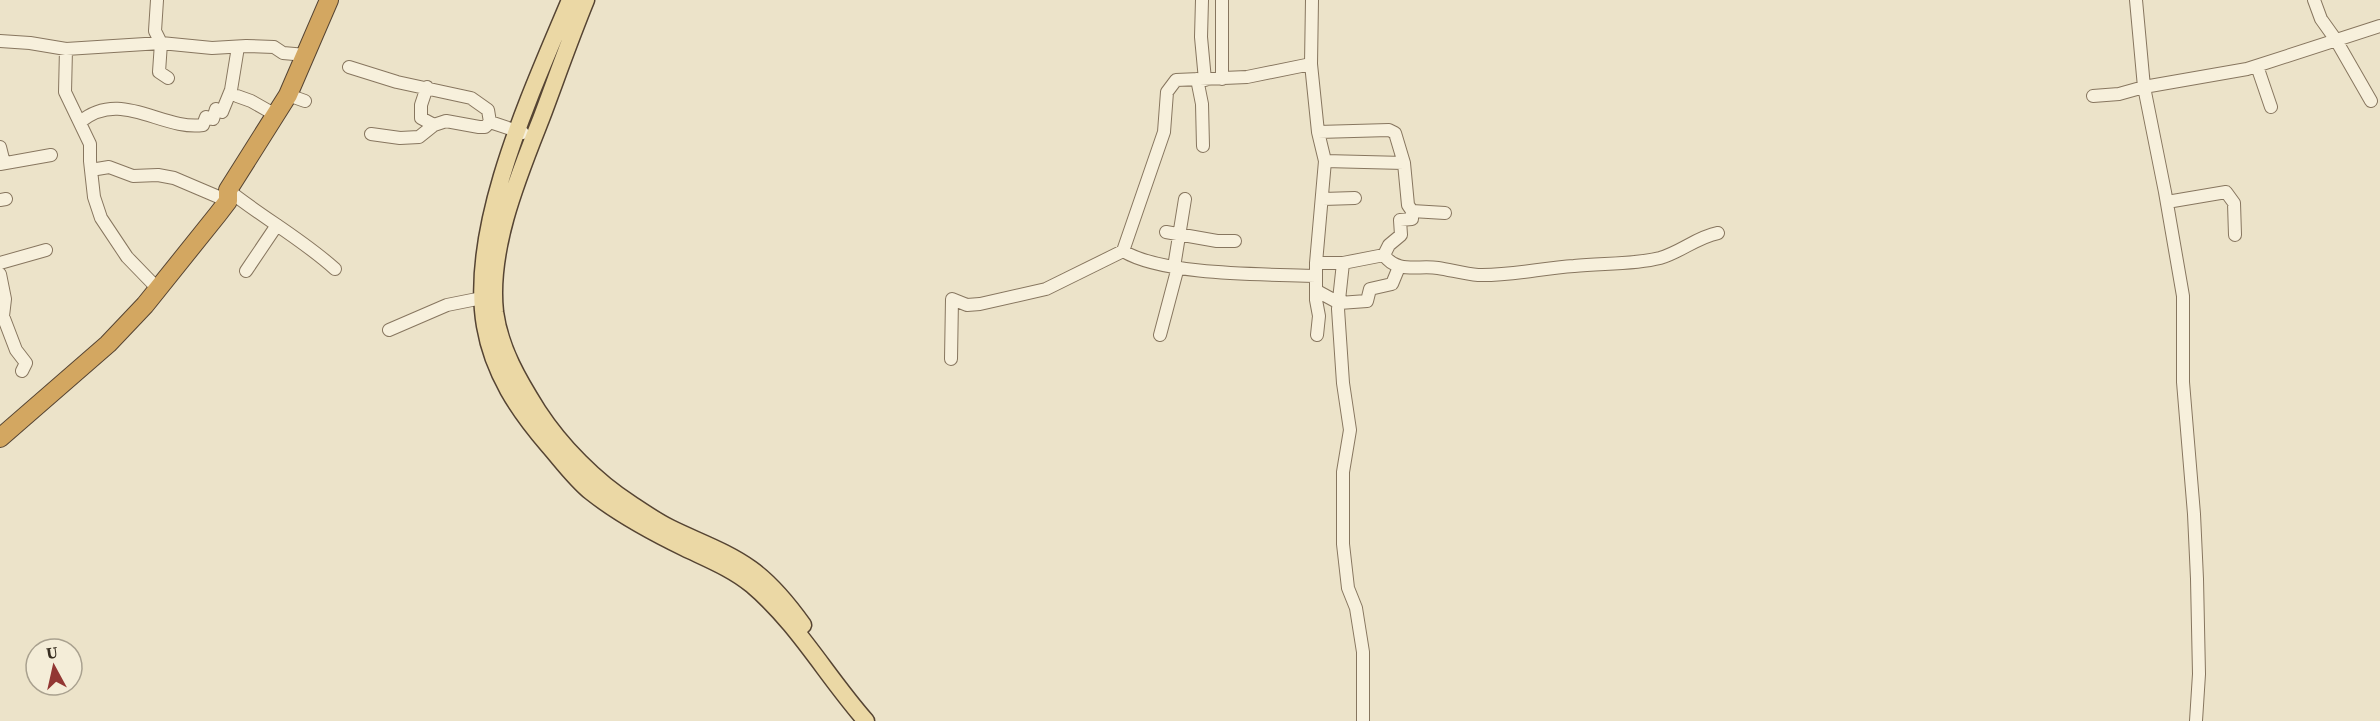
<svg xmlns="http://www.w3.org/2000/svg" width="2380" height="721" font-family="'Source Serif 4',serif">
<rect width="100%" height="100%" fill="#ece3c9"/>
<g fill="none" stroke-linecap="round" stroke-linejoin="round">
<defs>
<path id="minor" d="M157,0L155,31L161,43L159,72L168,78
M1202,0L1201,37L1205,80
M1222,0V79
M1312,0L1311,64L1318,132L1325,161L1316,263V300L1319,316L1317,335
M2136,0L2144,87L2165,192L2183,296V382L2194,514L2197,579L2199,674L2196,721
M2314,0L2321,19L2336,40L2371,101
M0,41L30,43L66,49L161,43L212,48L246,46L274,47L283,53L306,55
M66,49L65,92L90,144V161L94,197L101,218L127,257L159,290
M2257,66L2271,107
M349,67L397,82L471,98L488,110L490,122L523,133
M1197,79L1202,104L1203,146
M427,87L421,105V118L434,125
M288,95L305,101
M237,96L251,101L274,114
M2093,96L2119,94L2144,87L2247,69L2380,26
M80,122C121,88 162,131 203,125L206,117L213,119L216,109L222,112L231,90L238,47
M1318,132L1389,130L1395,133L1404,163L1408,205L1412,211V219L1400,220L1401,235L1389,245L1384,255C1397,274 1418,265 1438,268C1451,270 1465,274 1478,275C1511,276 1542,268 1574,266C1602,263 1632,265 1660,258C1681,252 1697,237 1718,233
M371,134L400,138L419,137L434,125L446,121L479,127H485L490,122
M0,147L4,163
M1325,161L1404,163
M0,164L51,155
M91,170L109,167L133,176L158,175L174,178L228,201
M228,190C263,218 302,239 335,269
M1323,199L1355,198
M0,200L6,199
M2167,202L2226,192L2234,203L2235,235
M1412,211L1445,213
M1166,232L1217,241H1235
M1123,251C1164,276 1267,274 1316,276
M0,263L46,250
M1316,263H1343L1384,255
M1343,263L1338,309L1343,383L1350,430L1343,472V544L1348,588L1356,608L1363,652V721
M1174,267L1185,199
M246,271L277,225
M0,274L5,299L3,316L16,350L26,363L22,371
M1317,291L1339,303L1367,301L1370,289L1392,284L1399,267
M389,330L447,305L482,298
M1160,335L1178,267
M951,359L952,299L967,305L980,304L1046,289L1123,251L1164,132L1167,92L1176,80L1247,77L1311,64"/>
<path id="major" d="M570,0C532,91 468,227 485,326C493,373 518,410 548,445C562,461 575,479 591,492C620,515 652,532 685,548C708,559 733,569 752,585C798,624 827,677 866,721
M586,0C570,39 556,79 541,119C518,177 488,249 495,312C500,349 519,381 538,411C561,446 595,481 631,504C643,512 656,521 670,528C696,541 726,551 751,569C772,584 788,604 803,625"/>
<path id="highway" d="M0,438L108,344L145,305L218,214L228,201V190L288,95L329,0"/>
</defs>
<use href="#minor" stroke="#87765f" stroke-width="14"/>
<use href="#major" stroke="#543" stroke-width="19"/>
<use href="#highway" stroke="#543" stroke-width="20"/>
<use href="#minor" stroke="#f7f0dc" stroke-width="12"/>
<use href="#major" stroke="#ebd8a5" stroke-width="16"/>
<use href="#highway" stroke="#d3a761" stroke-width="18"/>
</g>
<g transform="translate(54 667) rotate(352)"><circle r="28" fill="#f4edd8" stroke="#a9a18f" stroke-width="1.5"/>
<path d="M0-4.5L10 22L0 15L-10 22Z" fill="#923733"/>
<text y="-9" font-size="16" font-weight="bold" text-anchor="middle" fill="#382e21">U</text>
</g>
</svg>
